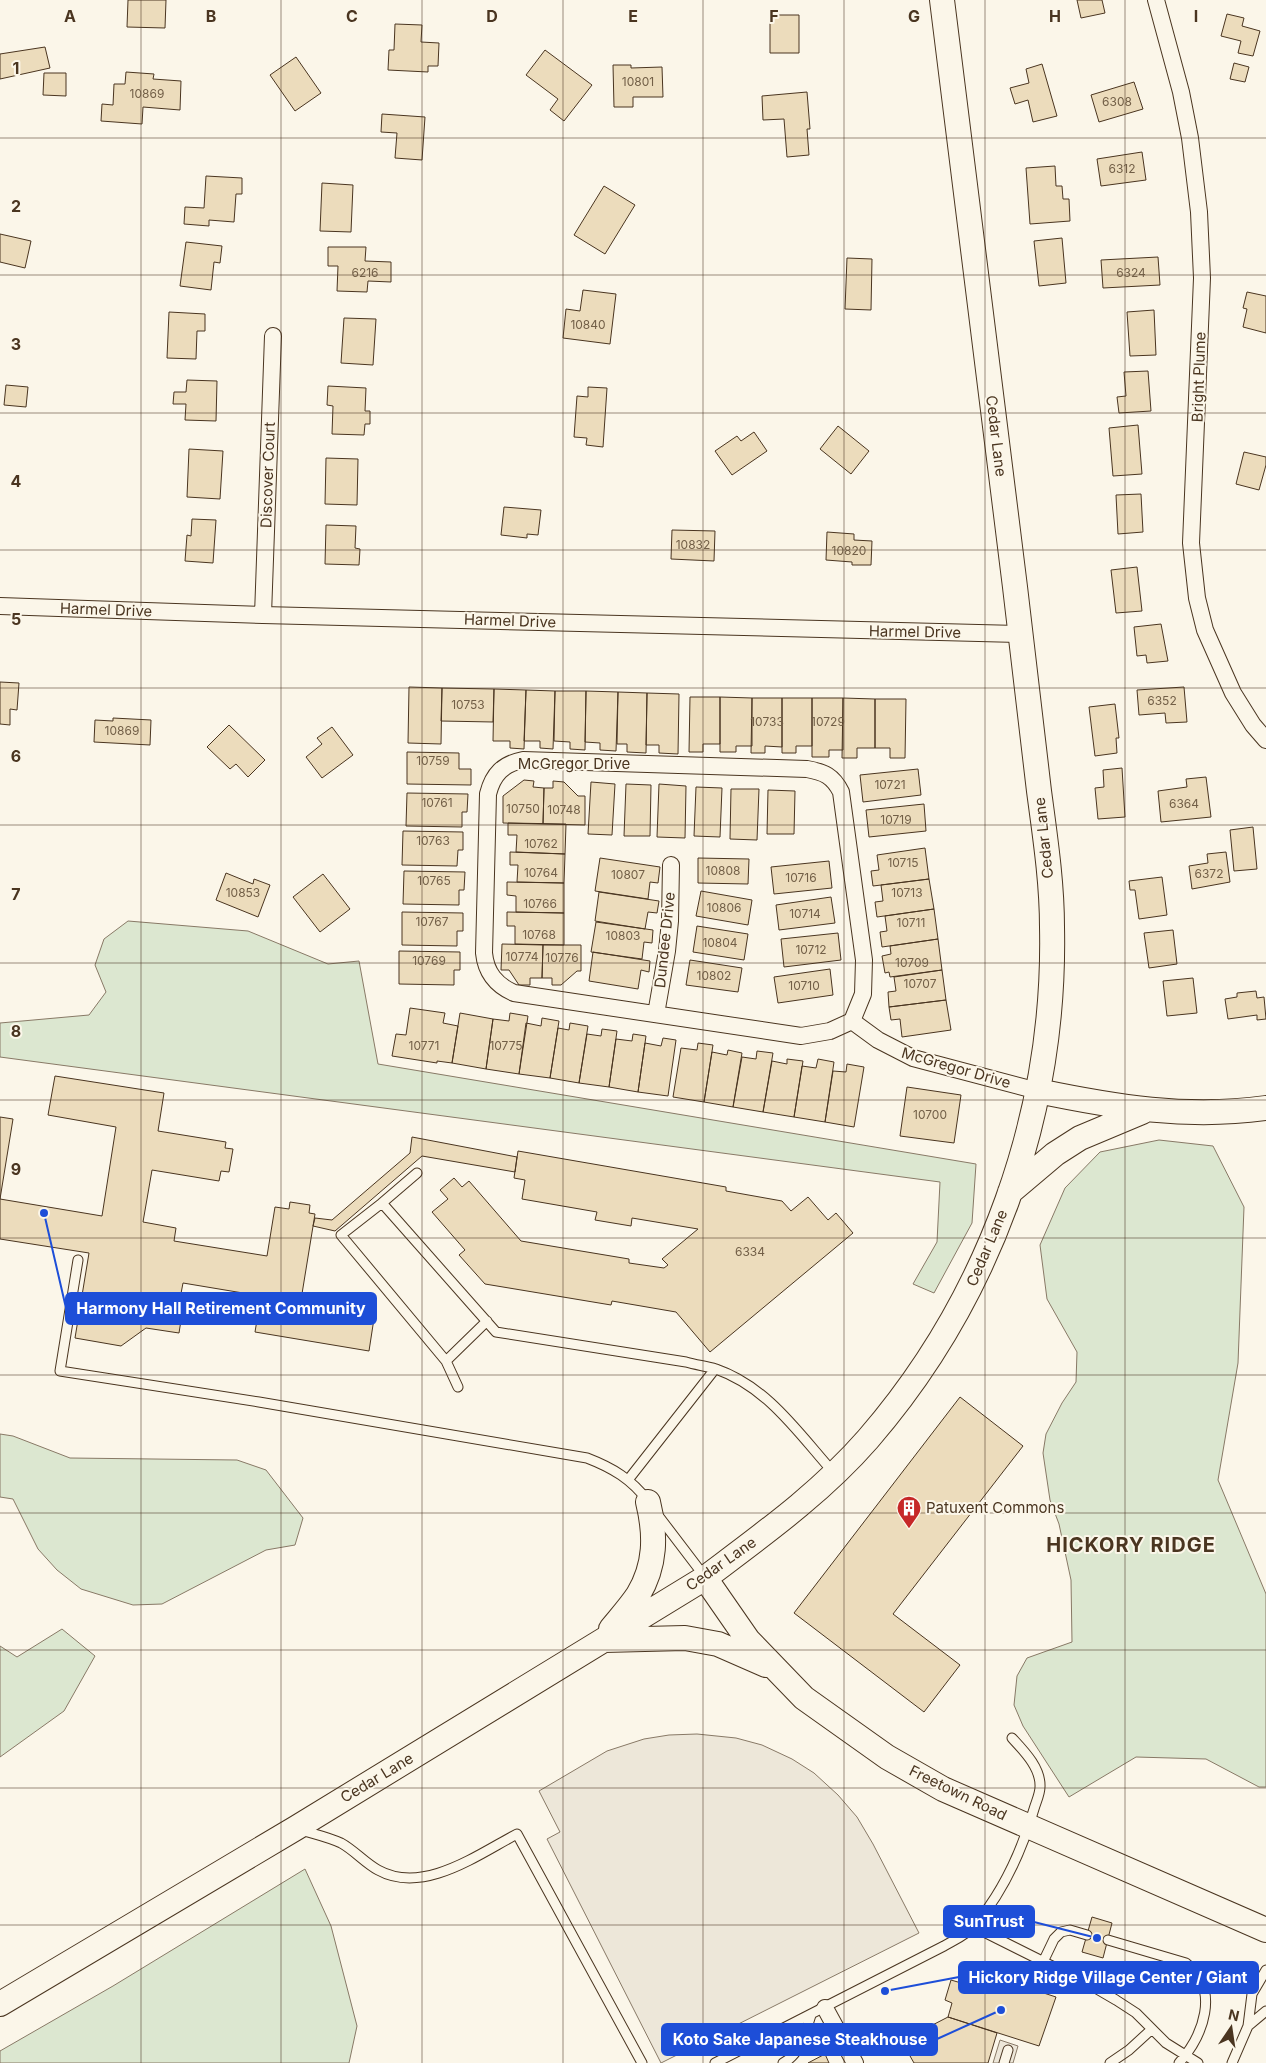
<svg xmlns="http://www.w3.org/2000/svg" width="1266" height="2063" font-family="Inter,sans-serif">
<rect width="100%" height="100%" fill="#fbf6e9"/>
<path fill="#dce7d0" stroke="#887966" d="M128,921L248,931L328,964L359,961L378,1064L976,1164L972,1223L934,1293L913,1284L937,1242L940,1182L0,1057V1023L89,1015L106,992L95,965L104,939Z
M1159,1140L1213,1146L1244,1207L1238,1363L1218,1480L1266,1594V1787H1259L1206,1759L1136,1757L1069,1797L1023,1726L1014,1705L1017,1676L1027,1658L1072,1642L1071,1580L1059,1524L1050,1500L1043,1453L1046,1434L1062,1403L1076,1382L1077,1352L1047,1299L1040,1245L1065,1188L1100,1152Z
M0,1434L13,1436L70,1458L237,1460L266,1470L303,1518L295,1545L266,1550L162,1604L133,1605L81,1589L57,1570L38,1549L13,1499L0,1497Z
M62,1629L95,1656L64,1711L0,1757V1646L17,1657Z
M305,1869L331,1926L357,2026L349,2063H0V2051L113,1986Z"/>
<path fill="#ede7d9" stroke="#887966" d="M697,1734L736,1738L762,1745L792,1759L814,1773L838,1795L857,1817L873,1844L919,1933L661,2063L547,1839L560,1832L539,1791L607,1751L644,1739L669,1735Z
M1000,2040L1018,2046L1013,2063H993Z"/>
<path fill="#ecdcbc" stroke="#4a3520" d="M128,0H166L165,28L127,27Z
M1077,0H1102L1105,13L1081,18Z
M1227,14L1244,18L1242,26L1260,31L1253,56L1238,53L1241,41L1221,36Z
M770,15H799V53H770Z
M395,24L422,25L421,42L439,43L438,66H428V72L388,70L389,50H394Z
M45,47L50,68L0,79V54Z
M545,50L592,85L564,121L550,110L558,99L526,75Z
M296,57L321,93L295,111L270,75Z
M1234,63L1249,67L1245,82L1230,79Z
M1042,64L1057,116L1033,122L1028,100L1015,104L1010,88L1029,83L1026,69Z
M613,65H631V68L662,67L663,97H633V107H614Z
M126,72L154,74L153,79L181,81L180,110L143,107L142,124L101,121L102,104L113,105L114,84H125Z
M44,73H66V96L43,95Z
M1134,82L1143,109L1099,122L1091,95Z
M807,92L810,129H807L809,155L787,157L784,119L763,120L762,96Z
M382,114L425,117L422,160L395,158L397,133L381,132Z
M1142,152L1146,180L1101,186L1097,159Z
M1055,166L1056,186H1062L1063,199H1069L1070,221L1030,224L1026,168Z
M206,176L242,178V194H236L234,222L209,220V226L184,224L185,207L204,208Z
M322,183L353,185L351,232L320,231Z
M604,186L635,205L605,254L574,235Z
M0,234L31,241L25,268L0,262Z
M1062,238L1066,283L1039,286L1034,241Z
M186,242L222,246L220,263L214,262L211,290L180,286Z
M328,247H366L365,261L391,262V282L368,281L367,292L337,291L338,266H328Z
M1158,257L1160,285L1103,288L1101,260Z
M847,258L872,259L871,310L845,309Z
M583,290L616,294L610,344L563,338L566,309L580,311Z
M1247,292L1266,296V333L1243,327L1247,309L1243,308Z
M1154,310L1156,355L1130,356L1127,312Z
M169,312L205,314V331H197L196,359L167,358Z
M344,318L376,319L373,365L341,363Z
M1148,371L1151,411L1119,413L1117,397L1126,396L1124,372Z
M187,380L217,381L216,421L185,420L186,404H173L174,392H186Z
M6,385L28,387L26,407L4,405Z
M328,386L366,388L365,411H370V424H365L364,435L332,434L333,406L327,405Z
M588,387L607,388L603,447L586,445L587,438L574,437L577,396L588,397Z
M1138,425L1142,474L1113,476L1109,428Z
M838,426L869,451L851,474L820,449Z
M754,432L767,451L732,475L715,451L737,436L741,441Z
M189,449L223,451L220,499L187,497Z
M1244,452L1266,457V465L1259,490L1236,484Z
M326,458L358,459L357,505L325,504Z
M1141,494L1143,532L1118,534L1116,495Z
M504,507L541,510L538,535L527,534V538L501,535Z
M192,519L216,520L213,563L185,561L187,535L191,536Z
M326,525L356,526L355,548L360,549L359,565L325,564Z
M672,530L715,531L714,561L671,559Z
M827,532L854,534V540L872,541L871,565H852V562L826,560Z
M1137,567L1142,611L1116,613L1111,570Z
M1161,624L1168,661L1147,663L1146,655L1137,656L1134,627Z
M0,682L19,683L17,710L10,709V725L0,724Z
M409,687L442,688L441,744L408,743Z
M1184,687L1187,722L1166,723L1165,713L1139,715L1137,690Z
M442,688L494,689L493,722L441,721Z
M494,689L526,690L524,749L510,748V741H493Z
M526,690L555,691L553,749L540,748V741H524Z
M555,691H586L585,750L570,749V742L554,741Z
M586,691L618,692L616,751L600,750V743L585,742Z
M618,692L647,693L646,753L627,752V744H617Z
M647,693L679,694L678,754L659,753V745H646Z
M690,697H720V744H703V752H689Z
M720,697L752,698V746H736V752H720Z
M752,698H782V747L765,746V753H751Z
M782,698H812V746H796V753H782Z
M812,698H843V750H829V757H812Z
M843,698L875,699V748H857V758H842Z
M875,699H906L905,758H890V748H875Z
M1115,704L1119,738H1116L1117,753L1095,756L1089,707Z
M113,718L151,720L150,745L94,742L95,720L113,721Z
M229,725L265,760L248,777L236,764L230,769L207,747Z
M332,727L353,755L322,778L306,757L322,744L317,738Z
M407,752L459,753V769H471V785L407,784Z
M1122,768L1125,817L1098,819L1095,788L1104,787L1103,770Z
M918,769L921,795L863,802L860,775Z
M1206,777L1211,817L1161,822L1158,791L1187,787L1186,779Z
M524,780L534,781L533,787L544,788L543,824L503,823V796Z
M553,781L564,782L578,796H585V825L543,824L544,788H553Z
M591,782L615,784L612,835L588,834Z
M626,784L651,785L650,836H624Z
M659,784L686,786L685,838L657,837Z
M696,787L722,788L720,837L694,836Z
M731,789H759L757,840L730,839Z
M768,790L795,791L794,834H767Z
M407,793L468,794L467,812H462V827L406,826Z
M924,804L926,831L869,837L866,810Z
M508,823L566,824L565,854L516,852L517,835H508Z
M1253,827L1257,869L1234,871L1230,830Z
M403,831L463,832V850H458L457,866L402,865Z
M925,848L929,879L873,886L871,871L879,870L877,855Z
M510,852L565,854L564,883L517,882L518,865H510Z
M1226,852L1230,882L1192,889L1189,866L1208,863L1207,854Z
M600,858L660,867L658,883L650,882L648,899L595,891Z
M698,858L749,859L748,884L698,883Z
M829,861L832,888L774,894L771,867Z
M404,871L465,872L464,890H459V905L403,904Z
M226,873L253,884L254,879L270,885L258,917L216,900Z
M323,874L350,909L320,932L293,897Z
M1162,877L1167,915L1139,919L1135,890H1130L1129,881Z
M929,879L934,909L877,917L875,902L883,901L881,885Z
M507,882L564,883V913L516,912V896L507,895Z
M701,891L752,900L748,925L696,916Z
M599,892L659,901L657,913L648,912L645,929L595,921Z
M831,897L835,923L779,930L776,905Z
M934,909L938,939L882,947L880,932L887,931L885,916Z
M402,912L463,913V931H457V946L402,945Z
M507,912L564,913V945L515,944V926H507Z
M596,922L653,930L652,943L644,942L642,959L591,952Z
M697,926L748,934L744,960L693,952Z
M1173,930L1177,964L1149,968L1144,933Z
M838,933L841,960L784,967L781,939Z
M938,939L942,970L890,977L889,972L885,973L882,956L891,954L890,946Z
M502,944L543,945L542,978H530V985H519L509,970H501Z
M543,945H581V971H577L561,985H552V978H542Z
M399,951L460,952V970H454V985L399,984Z
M593,952L650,961L649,972L641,970L638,989L589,981Z
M690,960L742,968L738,992L686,985Z
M830,969L833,995L778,1003L774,977Z
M942,970L946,1000L889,1007L888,992L896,991L894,977Z
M1193,978L1197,1013L1167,1016L1163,981Z
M1256,991L1257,998L1264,997L1266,1019L1257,1020V1015L1228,1019L1225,999L1237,997V993Z
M946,1000L951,1030L902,1037L900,1019L891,1020L889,1007Z
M410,1008L445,1013L443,1023L458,1026L452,1063L437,1061V1063L392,1056L396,1034L406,1035Z
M460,1013L493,1019L486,1069L452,1063Z
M510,1013L528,1016L519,1074L486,1069L493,1019L509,1021Z
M542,1018L559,1021L550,1078L519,1074L526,1023L541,1026Z
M570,1023L588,1026L579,1083L550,1078L558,1028L569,1030Z
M602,1029L617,1031L609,1087L579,1083L587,1034L601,1036Z
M633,1034L646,1036L638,1092L609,1087L616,1039L632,1041Z
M663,1038L676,1040L668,1096L638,1092L645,1043L661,1046Z
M698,1043L713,1045L704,1102L673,1097L681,1048L697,1050Z
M728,1050L742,1053L733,1107L704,1102L712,1052L727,1055Z
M757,1051L773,1053L763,1112L733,1107L742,1057L756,1059Z
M787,1059L803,1061L794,1117L763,1112L772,1061L787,1064Z
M818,1059L834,1062L825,1122L794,1117L802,1066L816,1068Z
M847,1064L864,1067L854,1127L825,1122L833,1071L846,1072Z
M55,1076L164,1093L158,1131L226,1142L225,1148L233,1149L229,1172L221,1171L219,1181L152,1170L143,1222L176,1228L174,1241L267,1256L275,1207L289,1209L290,1202L310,1205L309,1213L315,1214L301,1300L375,1312L369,1351L255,1332L261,1296L183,1283L179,1304L176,1306L182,1314L179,1333L146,1328L121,1346L75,1338L89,1253L0,1239V1199L102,1216L116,1127L48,1115Z
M907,1087L961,1095L954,1143L900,1136Z
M0,1117L13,1119L0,1199Z
M412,1137L517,1157L515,1172L422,1156L335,1231L313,1226L315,1218L332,1220L410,1153Z
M518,1151L726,1187V1191L782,1201L791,1211L808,1197L828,1220L836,1213L853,1233L710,1352L676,1312L612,1301L611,1305L485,1284L459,1255L465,1250L432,1212L448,1199L440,1190L454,1178L462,1187L469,1181L521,1241L629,1259V1263L664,1268L668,1265L662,1259L698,1229L632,1218L631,1226L595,1220L597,1212L522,1199L525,1180L514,1178Z
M960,1397L1023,1446L893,1614L960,1665L924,1712L794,1613Z
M1092,1917L1112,1923L1103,1958L1082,1952Z
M973,1970L1056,1997L1039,2046L948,2017L952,2003L945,2000L951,1980L968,1985Z
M948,2017L997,2033L988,2063H914L910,2056L925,2048L917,2033Z
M825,2054L829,2063H808Z"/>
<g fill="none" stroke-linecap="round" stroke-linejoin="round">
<defs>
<path id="lane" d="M417,1173L382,1203L496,1332L686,1362C696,1365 706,1366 716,1369C768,1387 799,1434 834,1473
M382,1203L341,1235L446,1361L458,1387
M78,1260L60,1371L259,1402L587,1458C613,1468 631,1479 648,1501
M446,1361L487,1321
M628,1480L715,1369
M657,1514L705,1577
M301,1830C314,1834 328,1837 341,1843C354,1850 365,1863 378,1870C423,1895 477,1855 517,1834L642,2063
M974,1927L1092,1986L1116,2000L1136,2013L1166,2043L1198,2063
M1108,1940L1186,1963C1221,1990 1203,2036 1179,2063
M1043,1962L1054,1939L1061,1932L1070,1930L1087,1935
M1248,2026L1266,2011
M715,2063L944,1946C954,1940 968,1934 975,1925C1003,1892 1022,1850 1034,1809C1036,1802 1040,1794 1040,1787C1041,1768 1024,1751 1012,1738
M783,2063C801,2054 805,2033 811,2015
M1004,2063L1008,2050
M1110,2063L1129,2050L1152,2029
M1232,2063L1248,2026L1252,1994L1266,1970"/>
<path id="street" d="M1156,0L1181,92L1190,138L1199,212L1202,278L1191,543L1197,598L1205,630L1233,693L1253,725L1266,740
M0,606L263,615L1021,634
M263,615L273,336
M523,760L807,769C824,772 833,776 841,792L864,960L863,994L852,1021L830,1031L801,1036L514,993C496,985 486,973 484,953L488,794C493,774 503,764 523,760Z
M656,1014L667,951L670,921L671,865
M852,1021L878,1040L913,1058L1038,1091
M825,2008L855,2063"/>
<path id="secondary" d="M1038,1091C1114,1107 1188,1119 1266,1108
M1010,1192L1055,1154L1080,1138L1142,1112
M705,1578L748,1640L804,1698L887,1757L943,1789L1266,1930
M611,1629C620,1618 630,1607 638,1595C656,1565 656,1535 648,1502
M604,1640L685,1638L718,1644L766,1665
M0,2004L296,1828L705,1578C762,1535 821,1493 868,1439C990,1298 1056,1114 1052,927C1052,882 1045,836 1039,791C1031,723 1023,655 1015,587C991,391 967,195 942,0"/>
</defs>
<use href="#lane" stroke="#4a3520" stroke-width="11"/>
<use href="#street" stroke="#4a3520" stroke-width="18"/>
<use href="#secondary" stroke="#4a3520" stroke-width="26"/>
<use href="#lane" stroke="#fbf6e9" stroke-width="9"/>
<use href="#street" stroke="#fbf6e9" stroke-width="16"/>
<use href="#secondary" stroke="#fbf6e9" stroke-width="24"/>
</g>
<path fill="none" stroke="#4a3520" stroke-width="1" stroke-opacity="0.55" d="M141,0V2063M281,0V2063M422,0V2063M563,0V2063M703,0V2063M844,0V2063M985,0V2063M1125,0V2063M0,138H1266M0,275H1266M0,413H1266M0,550H1266M0,688H1266M0,825H1266M0,963H1266M0,1100H1266M0,1238H1266M0,1375H1266M0,1513H1266M0,1650H1266M0,1788H1266M0,1925H1266"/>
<defs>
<symbol id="building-pin" viewBox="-11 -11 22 30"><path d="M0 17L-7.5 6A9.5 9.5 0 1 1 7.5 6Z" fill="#c62828" stroke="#fbf6e9"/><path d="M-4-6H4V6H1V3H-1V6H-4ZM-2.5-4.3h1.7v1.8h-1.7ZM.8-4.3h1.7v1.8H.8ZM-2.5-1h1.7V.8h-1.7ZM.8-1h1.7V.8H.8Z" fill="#fff"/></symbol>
</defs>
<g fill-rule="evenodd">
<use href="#building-pin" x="895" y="1494" width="28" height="38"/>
</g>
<g text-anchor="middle" stroke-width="4" stroke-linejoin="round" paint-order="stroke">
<g font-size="12" fill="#725f47">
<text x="638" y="86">10801</text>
<text x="147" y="98">10869</text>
<text x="1117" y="106">6308</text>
<text x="1122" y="173">6312</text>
<text x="365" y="277">6216</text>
<text x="1131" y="277">6324</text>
<text x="588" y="329">10840</text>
<text x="693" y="549">10832</text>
<text x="849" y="555">10820</text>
<text x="1162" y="705">6352</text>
<text x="468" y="709">10753</text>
<text x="767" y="726">10733</text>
<text x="828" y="726">10729</text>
<text x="122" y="735">10869</text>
<text x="433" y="765">10759</text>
<text x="890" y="789">10721</text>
<text x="437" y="807">10761</text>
<text x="1184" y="808">6364</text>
<text x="523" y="813">10750</text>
<text x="564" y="814">10748</text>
<text x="896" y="824">10719</text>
<text x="433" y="845">10763</text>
<text x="541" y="848">10762</text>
<text x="903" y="867">10715</text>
<text x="723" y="875">10808</text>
<text x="541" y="877">10764</text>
<text x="1209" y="878">6372</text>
<text x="628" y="879">10807</text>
<text x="801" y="882">10716</text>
<text x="434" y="885">10765</text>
<text x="243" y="897">10853</text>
<text x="907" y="897">10713</text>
<text x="540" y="908">10766</text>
<text x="724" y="912">10806</text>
<text x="805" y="918">10714</text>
<text x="432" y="926">10767</text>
<text x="911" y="927">10711</text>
<text x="539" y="939">10768</text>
<text x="623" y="940">10803</text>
<text x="720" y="947">10804</text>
<text x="811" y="954">10712</text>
<text x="522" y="961">10774</text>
<text x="562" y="962">10776</text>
<text x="429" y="965">10769</text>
<text x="912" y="967">10709</text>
<text x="714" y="980">10802</text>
<text x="920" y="988">10707</text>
<text x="804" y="990">10710</text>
<text x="424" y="1050">10771</text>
<text x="506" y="1050">10775</text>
<text x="930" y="1119">10700</text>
<text x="750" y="1256">6334</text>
</g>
<g font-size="15" fill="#4a3520" stroke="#fbf6e9">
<text transform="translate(1199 377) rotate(-88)" y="5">Bright Plume</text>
<text transform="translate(996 436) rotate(83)" y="5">Cedar Lane</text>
<text transform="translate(268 475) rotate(-88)" y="5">Discover Court</text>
<text transform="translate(106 610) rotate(2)" y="5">Harmel Drive</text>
<text transform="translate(510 621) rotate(2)" y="5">Harmel Drive</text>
<text transform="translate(915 632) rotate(1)" y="5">Harmel Drive</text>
<text x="574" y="769">McGregor Drive</text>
<text transform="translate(1044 838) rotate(-96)" y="5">Cedar Lane</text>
<text transform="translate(665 940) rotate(-84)" y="5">Dundee Drive</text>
<text transform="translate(956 1068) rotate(16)" y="5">McGregor Drive</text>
<text transform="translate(987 1248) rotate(-67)" y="5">Cedar Lane</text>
<text transform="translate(721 1564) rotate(-35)" y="5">Cedar Lane</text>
<text transform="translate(377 1778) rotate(-31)" y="5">Cedar Lane</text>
<text transform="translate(958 1793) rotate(26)" y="5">Freetown Road</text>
</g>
<g font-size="15" fill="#4a3520" stroke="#fbf6e9" text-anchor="start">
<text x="926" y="1513">Patuxent Commons</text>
</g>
<g font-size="20" font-weight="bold" letter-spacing="1" fill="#4a3520" stroke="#fbf6e9">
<text x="1131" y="1552">HICKORY RIDGE</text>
</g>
</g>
<g font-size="16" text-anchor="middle" font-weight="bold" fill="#4a3520" stroke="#fbf6e9" stroke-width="4" stroke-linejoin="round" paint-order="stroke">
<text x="70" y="22">A</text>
<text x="211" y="22">B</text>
<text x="352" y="22">C</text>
<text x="492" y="22">D</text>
<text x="633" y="22">E</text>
<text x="774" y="22">F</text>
<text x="914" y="22">G</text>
<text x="1055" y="22">H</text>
<text x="1196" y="22">I</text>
<text x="16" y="74">1</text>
<text x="16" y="212">2</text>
<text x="16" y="350">3</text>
<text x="16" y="487">4</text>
<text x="16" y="625">5</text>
<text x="16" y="762">6</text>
<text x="16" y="900">7</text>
<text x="16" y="1037">8</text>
<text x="16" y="1175">9</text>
</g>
<path fill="none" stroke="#1d4ed8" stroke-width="2" d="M44 1213L66 1308M1097 1938L1034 1922M885 1991L959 1977M1001 2010L937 2039"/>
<g fill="#1d4ed8" stroke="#fbf6e9" stroke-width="2">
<circle cx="44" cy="1213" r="5"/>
<circle cx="1097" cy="1938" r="5"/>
<circle cx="885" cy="1991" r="5"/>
<circle cx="1001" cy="2010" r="5"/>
</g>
<g fill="#1d4ed8" stroke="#1d4ed8" stroke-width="2">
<rect x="66" y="1293" width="310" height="31" rx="5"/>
<rect x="944" y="1906" width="90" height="31" rx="5"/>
<rect x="959" y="1962" width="299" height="31" rx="5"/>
<rect x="662" y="2024" width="275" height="31" rx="5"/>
</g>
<g font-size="16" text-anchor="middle" font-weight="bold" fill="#fff">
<text x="221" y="1314">Harmony Hall Retirement Community</text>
<text x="989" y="1927">SunTrust</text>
<text x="1108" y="1983">Hickory Ridge Village Center / Giant</text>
<text x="800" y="2045">Koto Sake Japanese Steakhouse</text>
</g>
<g transform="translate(1231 2028) rotate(13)" stroke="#fbf6e9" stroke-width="4" paint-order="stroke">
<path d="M0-4L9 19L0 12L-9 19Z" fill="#4a3520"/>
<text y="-8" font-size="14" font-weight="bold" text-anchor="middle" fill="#4a3520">N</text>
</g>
</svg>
